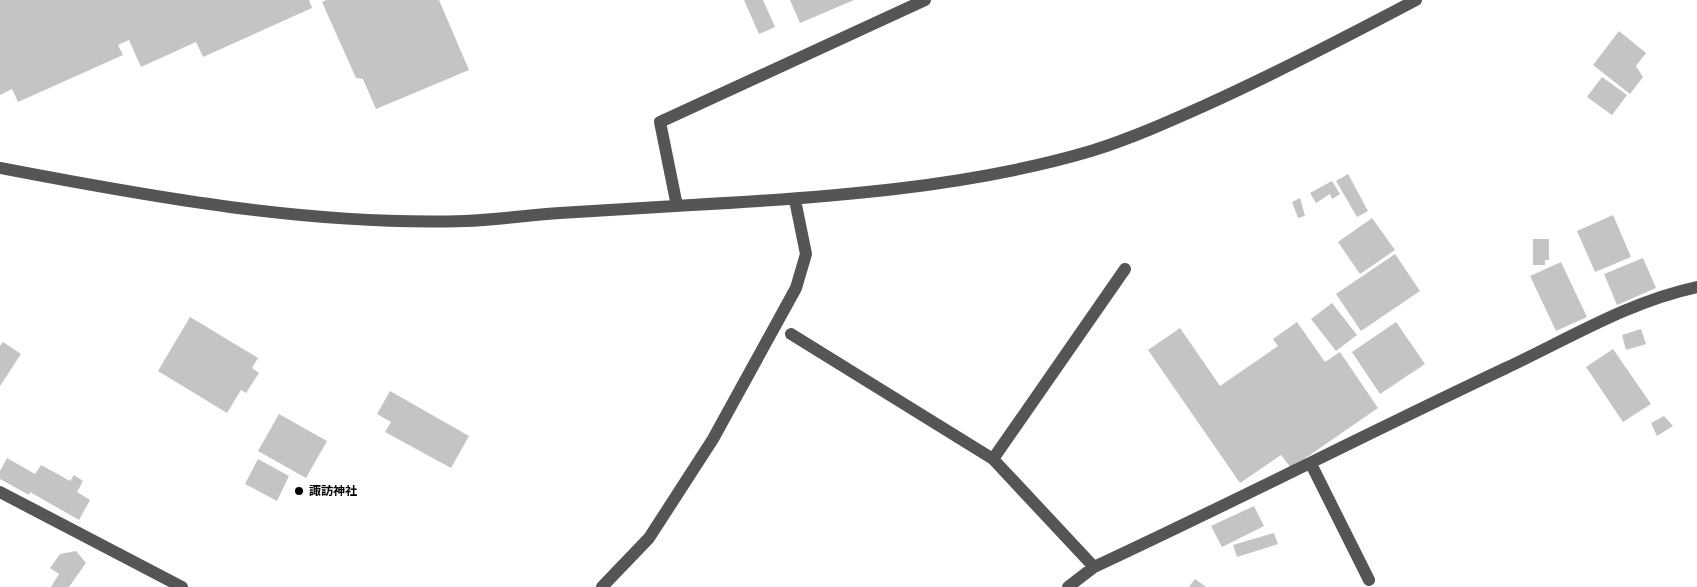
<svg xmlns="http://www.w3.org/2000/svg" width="1697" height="587" font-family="Arial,'Noto Sans JP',sans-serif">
<rect width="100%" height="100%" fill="#fff"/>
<path fill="#c4c4c4" d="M0,0H309L312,8L203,57L196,42L141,67L129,40L118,45L123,55L18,102L12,89L0,95Z
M326,0H439L469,70L376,109L363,79L356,78L322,2Z
M744,0H763L775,27L759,34Z
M790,0H854L800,23Z
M1619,31L1646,53L1636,66L1643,77L1630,94L1593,65Z
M1602,77L1627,95L1612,115L1587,97Z
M1348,174L1368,211L1357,217L1336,181Z
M1332,181L1340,194L1332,199L1330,194L1316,203L1310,193Z
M1300,198L1305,216L1298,218L1292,202Z
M1613,215L1631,257L1595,272L1577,231Z
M1372,218L1395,250L1360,274L1338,242Z
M1533,239H1549V260H1545V265H1533Z
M1395,254L1420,291L1361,331L1336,294Z
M1643,258L1656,288L1617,305L1604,274Z
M1561,262L1587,317L1556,331L1530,276Z
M1332,303L1357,335L1336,351L1311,319Z
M190,317L258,358L252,368L259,373L246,393L241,390L227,413L158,371Z
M1297,322L1325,362L1340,352L1378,408L1291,468L1281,455L1240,483L1148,350L1180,328L1220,386L1278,346L1273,339Z
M1396,322L1425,364L1380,394L1352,352Z
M1641,329L1646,344L1626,350L1622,335Z
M3,342L21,354L0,386V346Z
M1613,349L1651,404L1623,422L1586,367Z
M390,391L469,436L451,468L385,432L391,422L377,414Z
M279,414L327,441L306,478L258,451Z
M1664,416L1673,426L1657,436L1651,423Z
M7,458L35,474L41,465L70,481L74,475L83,481L77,492L90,500L79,520L30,492L29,495L0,479V471Z
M258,459L289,476L277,501L245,484Z
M1254,506L1264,526L1222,547L1211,526Z
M1274,533L1278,544L1237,557L1233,545Z
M76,551L86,563L69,587H51L59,574L50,568L60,554Z
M1195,579L1206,587H1189Z"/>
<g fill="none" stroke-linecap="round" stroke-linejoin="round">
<path stroke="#555" stroke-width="12" d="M0,168C151,197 312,226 465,221C497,220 529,215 560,213C604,210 648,208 692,205C821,198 966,188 1091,151C1130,139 1168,122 1206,105C1279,72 1346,37 1416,0
M677,206L660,122L925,0
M791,334L993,459L1094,567
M993,459L1125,269
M1311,464L1369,580
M0,492L182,587
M602,587L649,538L713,439L796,288L806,254L795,200
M1068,587L1094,567C1232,503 1368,433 1506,368C1568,339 1630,301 1697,287"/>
</g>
<circle fill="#000" stroke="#fff" stroke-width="2" cx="299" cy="491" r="5"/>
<g text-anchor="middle" stroke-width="4" stroke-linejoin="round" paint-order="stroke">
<g font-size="12" font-weight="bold" fill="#000" stroke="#fff" text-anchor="start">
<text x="309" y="495">諏訪神社</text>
</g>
</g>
</svg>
